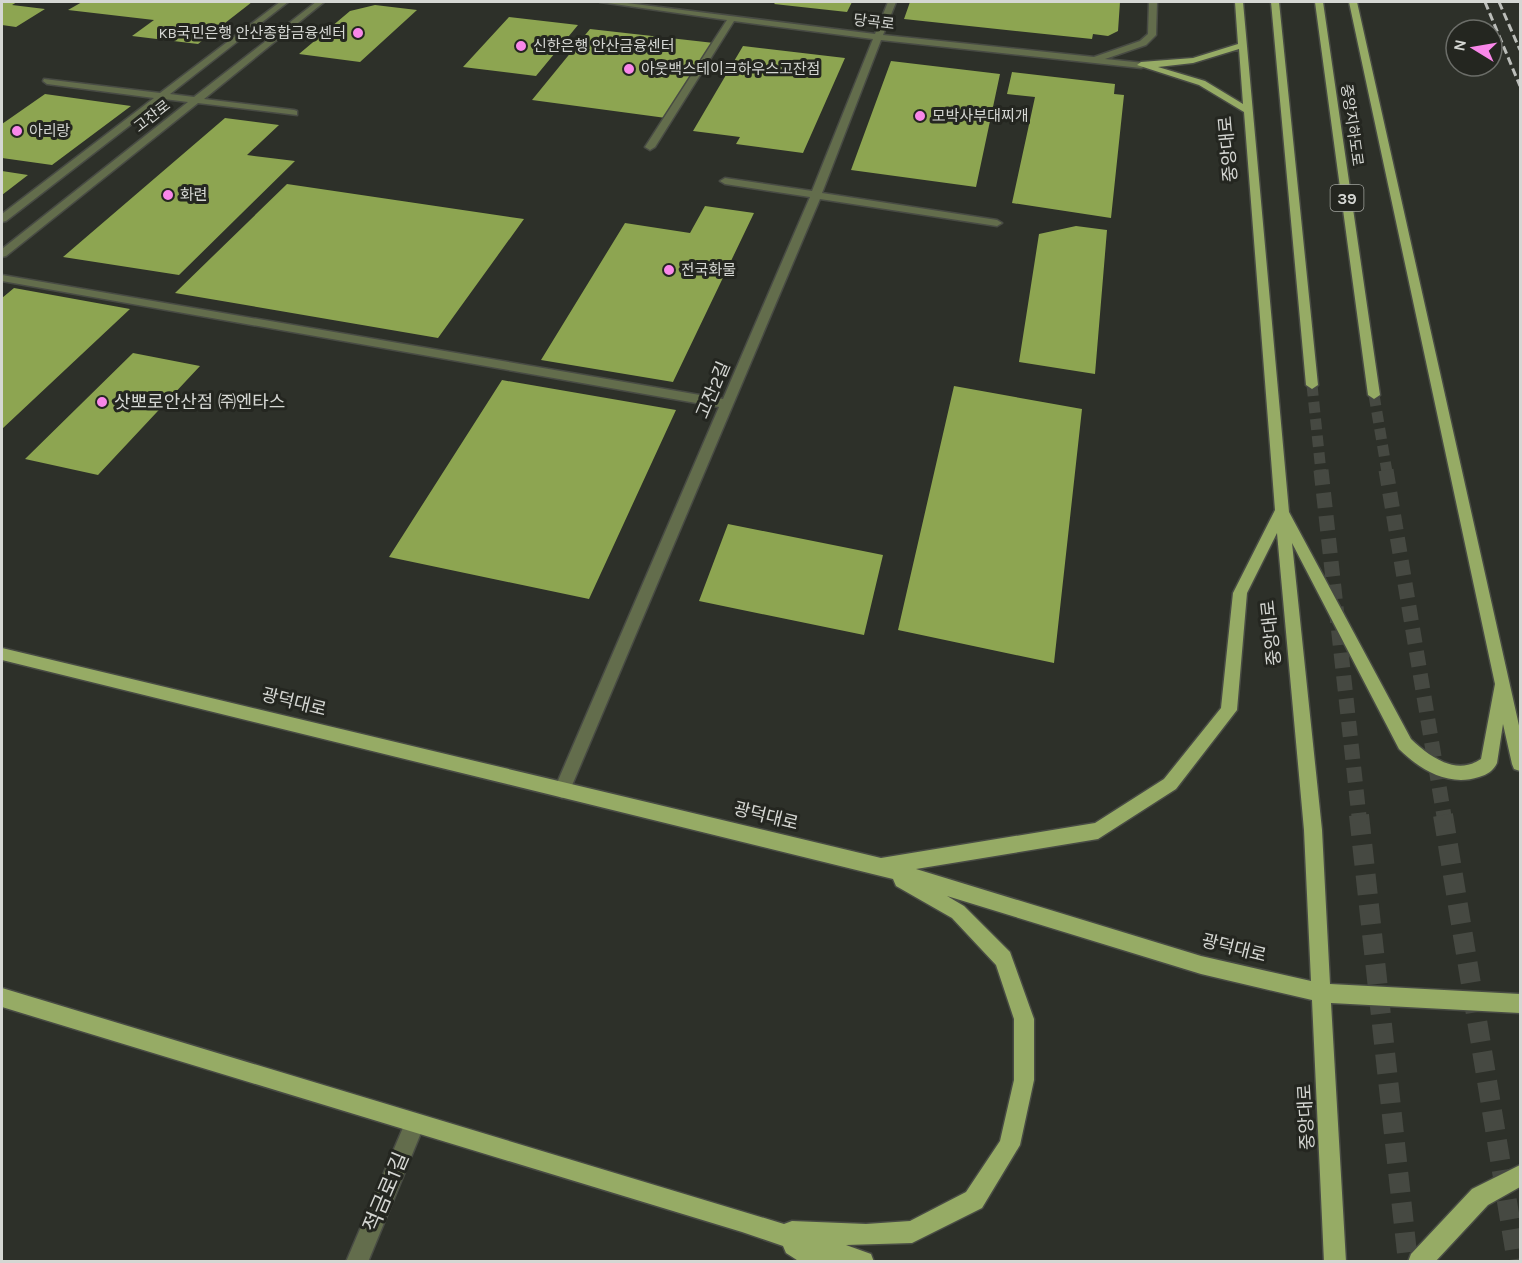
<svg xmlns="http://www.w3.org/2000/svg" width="1522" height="1263" font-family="Karla,'Noto Sans KR',sans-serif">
<rect width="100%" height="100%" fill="#2d3029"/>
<path fill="#8da551" d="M2,2H17L12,5L45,9L16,27L2,25Z
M82,2H252L198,44L132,36L154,20L68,10Z
M776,2H852L847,12L774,4Z
M910,2H1120L1118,31L1108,36L1093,34L1092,39L904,19Z
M375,5L417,10L360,62L299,54L350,11Z
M509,17L578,25L536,76L463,67Z
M590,29L714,43L666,118L532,100Z
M743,46L845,58L803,153L736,144L740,137L693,131Z
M891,61L1000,74L976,187L851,170Z
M1012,72L1115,84L1114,94L1124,95L1111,218L1012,203L1035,97L1007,94Z
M45,94L131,106L52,165L2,158V124Z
M225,118L279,125L247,155L295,161L179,275L63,257Z
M2,171L28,175L2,195Z
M287,184L524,219L438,338L175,293Z
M705,206L754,213L673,382L541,360L625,223L690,233Z
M1076,226L1107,230L1095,374L1019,362L1039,234Z
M14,288L130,309L2,429V298Z
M133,353L200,366L98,475L25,459Z
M502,380L676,410L589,599L389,557Z
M954,386L1082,409L1054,663L898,630Z
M728,524L883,555L864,635L699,601Z"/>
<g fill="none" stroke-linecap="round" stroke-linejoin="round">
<path stroke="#464942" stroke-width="11" stroke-dasharray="11 6" stroke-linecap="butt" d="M1312,385L1321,472
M1374,395L1387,472"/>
<path stroke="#464942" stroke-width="15" stroke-dasharray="15 8" stroke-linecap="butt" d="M1321,470L1359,816
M1386,470L1444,816"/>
<path stroke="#464942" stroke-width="20" stroke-dasharray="20 10" stroke-linecap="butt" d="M1359,815L1408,1262
M1443,815L1517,1262"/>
<defs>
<path id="minor" d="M280,2H288L170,94L194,97L316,2H324L204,99L294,110L297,111V115L198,103L6,256L2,257V249L188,102L164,99L6,221L2,222V214L154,98L47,84L43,81L44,79L160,93Z
M600,2H619L875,34L888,2H896L883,35L1094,57L1140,41L1148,34L1149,2H1157L1156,35L1146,45L1105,59L1144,63V67L1141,68L881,40L822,193L997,220L1002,223L997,226L820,199L570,790L568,795L562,798L556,795L554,790L719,407L2,281V275L723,399L810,197L725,184L720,181L725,178L812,191L873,39L734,21L655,147L650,150L645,147L727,20Z
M415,1113L422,1116L425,1123L368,1262H346L408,1116Z"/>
<path id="major" d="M1235,2H1243L1289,512L1411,739C1430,757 1456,776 1481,759L1495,684L1349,2H1357L1520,730V771L1514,769L1512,764L1503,724L1497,763C1494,770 1487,775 1479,777C1449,787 1420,770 1399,749L1292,543L1322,830L1330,984L1520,994V1013L1331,1003L1346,1262H1324L1312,1000L1201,974L947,896L964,906L1010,952L1034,1019V1080L1020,1145L982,1208L912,1243L846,1245L871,1254L874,1262H800L786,1253L783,1246L742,1232L2,1007V988L784,1224L792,1221L866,1224L910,1221L966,1192L1000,1141L1014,1080V1019L996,965L952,918L896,886L893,879L2,660V648L881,858L1095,823L1164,779L1221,708L1233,593L1275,510L1244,112L1199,85L1137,65L1141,62L1193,58L1238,44ZM1239,49L1243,104L1205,81L1158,67L1193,63ZM1277,533L1304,830L1311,981L1201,956L916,869L1098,839L1176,789L1237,710L1247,593Z
M1271,2H1279L1318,385L1312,389L1306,385Z
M1315,2H1323L1380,395L1374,399L1368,395Z
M1520,1165V1187L1488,1205L1435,1262H1408L1411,1254L1472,1189Z"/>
</defs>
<use href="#minor" stroke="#484b44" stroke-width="3"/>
<use href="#major" stroke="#484b44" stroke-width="3"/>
<use href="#minor" fill="#636d4c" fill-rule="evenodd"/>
<use href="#major" fill="#96ab65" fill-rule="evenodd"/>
<path stroke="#bbbdb9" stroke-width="3" stroke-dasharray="8 4" stroke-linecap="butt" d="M1485,2L1520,86
M1499,2L1520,50"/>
</g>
<g fill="#f987e9" stroke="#242620" stroke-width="2">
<circle cx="358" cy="33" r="6"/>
<circle cx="521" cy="46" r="6"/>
<circle cx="629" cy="69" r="6"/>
<circle cx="920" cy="116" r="6"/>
<circle cx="17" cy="131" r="6"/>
<circle cx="168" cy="195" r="6"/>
<circle cx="669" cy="270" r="6"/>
<circle cx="102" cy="402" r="6"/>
</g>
<g text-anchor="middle" stroke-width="6" stroke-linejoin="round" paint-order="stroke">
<g font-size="15" fill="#d5d7d3" stroke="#242620">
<text transform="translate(874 22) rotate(7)" y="5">당곡로</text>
<text transform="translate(152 116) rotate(-38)" y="5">고잔로</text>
<text transform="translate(1352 125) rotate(82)" y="5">중앙지하도로</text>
</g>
<g font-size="15" fill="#d5d7d3" stroke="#242620" text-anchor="start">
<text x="346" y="38" text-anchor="end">KB국민은행 안산종합금융센터</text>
<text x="533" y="51">신한은행 안산금융센터</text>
<text x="641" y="74">아웃백스테이크하우스고잔점</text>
<text x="932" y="121">모박사부대찌개</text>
<text x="29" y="136">아리랑</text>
<text x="180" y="200">화련</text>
<text x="681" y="275">전국화물</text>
</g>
<rect fill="#242620" stroke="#a0a29d" stroke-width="1.5" x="1330.5" y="185" width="33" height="26" rx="4.5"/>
<g font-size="16" font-weight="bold" fill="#d5d7d3">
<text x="1347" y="204">39</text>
</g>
<g font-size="18" fill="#d5d7d3" stroke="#242620">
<text transform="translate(1228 149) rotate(-95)" y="6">중앙대로</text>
<text transform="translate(713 390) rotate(-67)" y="6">고잔2길</text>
<text transform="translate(1271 633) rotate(-96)" y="6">중앙대로</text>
<text transform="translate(294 702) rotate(14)" y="6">광덕대로</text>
<text transform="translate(766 816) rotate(14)" y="6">광덕대로</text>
<text transform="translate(1234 948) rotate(14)" y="6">광덕대로</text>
<text transform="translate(1306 1117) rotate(-93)" y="6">중앙대로</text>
</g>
<g font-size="18" fill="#d5d7d3" stroke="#242620" text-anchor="start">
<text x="114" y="408">삿뽀로안산점 ㈜엔타스</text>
</g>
<g font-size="21" fill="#d5d7d3" stroke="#242620">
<text transform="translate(386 1192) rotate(-67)" y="7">적금로1길</text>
</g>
</g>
<rect width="1522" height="1263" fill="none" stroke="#d5d7d3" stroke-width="6"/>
<g transform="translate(1474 48) rotate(281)"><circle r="28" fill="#242620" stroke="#6b6d68" stroke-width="1.5"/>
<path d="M0-4.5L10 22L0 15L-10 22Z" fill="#f987e9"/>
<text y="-9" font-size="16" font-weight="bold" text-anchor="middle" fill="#d5d7d3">N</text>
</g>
</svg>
